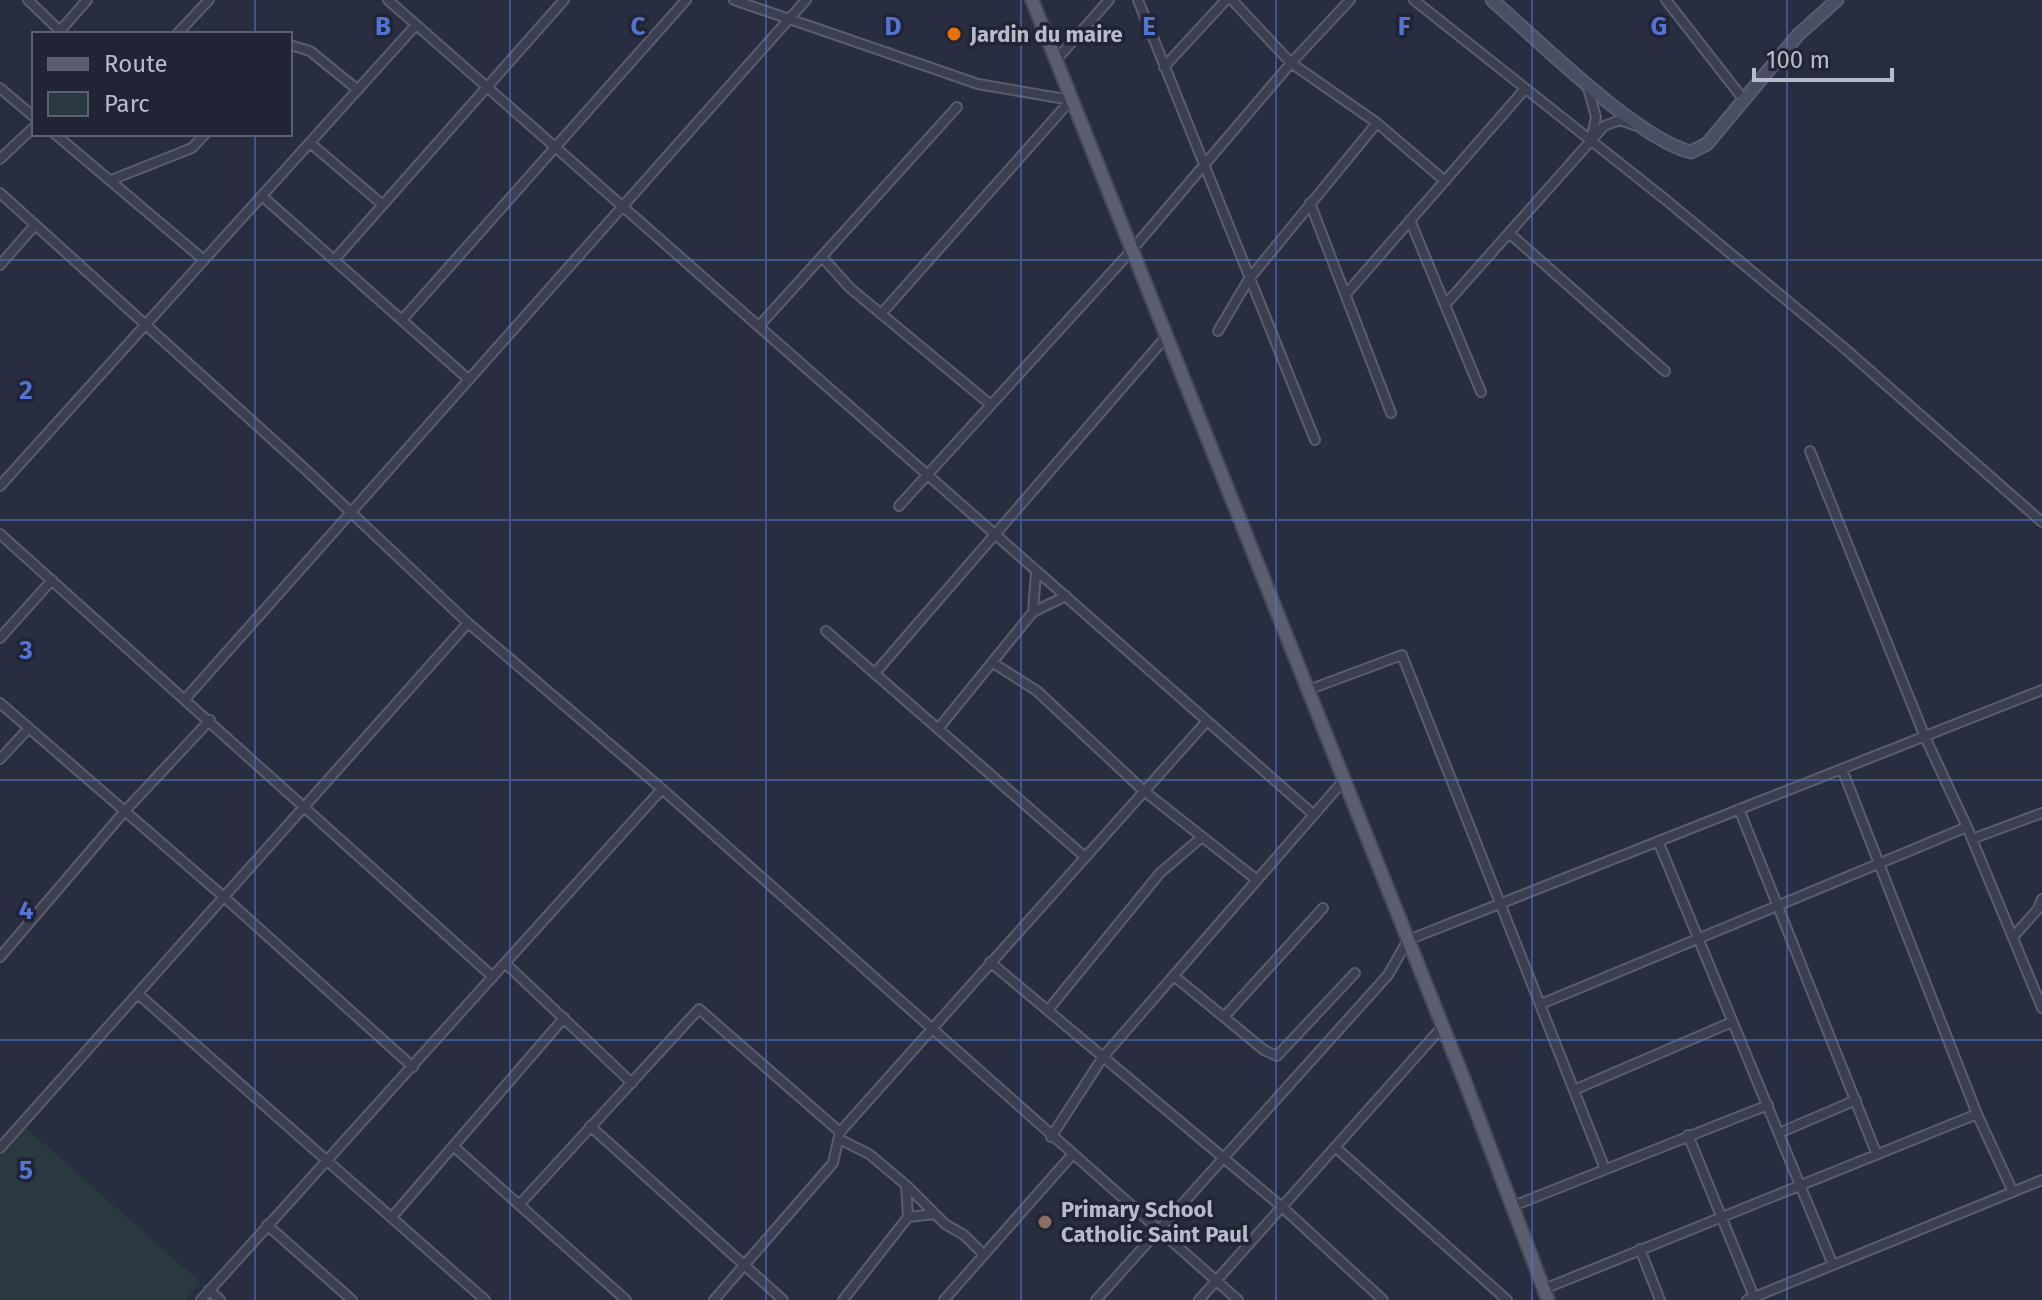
<svg xmlns="http://www.w3.org/2000/svg" width="2042" height="1300" font-family="'Fira Sans',sans-serif">
<rect width="100%" height="100%" fill="#282d3f"/>
<path fill="#2a3940" d="M26,1128L200,1282L185,1300H0V1157Z"/>
<g fill="none" stroke-linecap="round" stroke-linejoin="round">
<defs>
<path id="street" d="M28,0L63,34
M388,0L1314,815
M734,0L978,84L1071,100
M1138,0L1315,440
M1232,0L1291,63L1377,123L1445,181
M1414,0L1666,200L1843,347L2042,522
M1666,0L1744,100
M60,31L87,0
M177,34L209,0
M290,45L310,51L358,90
M1056,60L1109,0
M1164,67L1226,0
M0,88L34,117
M1588,88L1596,117L1592,136
M55,134L204,260
M310,143L383,205
M0,159L34,127
M111,180L192,148L205,134
M0,193L305,469L468,623L662,789L1238,1300
M262,196L467,378
M1310,203L1391,413
M1410,220L1481,392
M1509,233L1665,371
M822,257L850,288L991,405
M334,260L564,0
M0,265L35,225
M1346,294L1525,89
M1445,305L1604,126L1620,120L1634,125
M881,314L1071,100
M402,320L686,0
M760,325L957,107
M1218,331L1249,279L1377,123
M1810,451L1925,737L1967,827L2042,1008
M0,486L416,25
M899,506L1131,251L1291,63L1350,0
M0,534L493,977
M1033,612L1036,573
M826,631L1085,857
M0,638L52,580
M993,663L1037,691L1144,791L1257,880
M875,673L1166,337
M1308,690L1402,655L1605,1169
M186,698L806,0
M0,703L224,897L413,1067
M938,729L1033,612L1066,596
M0,759L29,728
M1842,769L1977,1114L2013,1192
M1739,809L1877,1155
M1972,839L2042,813
M1658,841L1833,1265
M2013,937L2038,909L2042,899
M0,957L124,812L210,720
M990,962L1282,1207L1383,1300
M505,963L632,1083
M1174,976L1264,1050L1277,1056L1355,973
M138,994L485,1300
M1541,1004L1967,827
M1048,1010L1160,873L1202,837
M1224,1017L1323,908
M1574,1090L1732,1022
M590,1126L783,1300
M1779,1133L1856,1100
M1688,1135L1755,1299
M1051,1137L1103,1057L1344,780
M839,1139L869,1154L906,1185L908,1217L843,1300
M453,1146L626,1300
M1335,1147L1507,1300
M0,1148L468,623
M906,1185L945,1224L964,1235L984,1255
M519,1205L699,1009L840,1132
M1513,1206L1768,1105
M392,1217L564,1018
M908,1217L935,1214
M267,1225L352,1300
M1640,1249L1660,1300
M1544,1289L1977,1114
M209,1290L220,1300
M201,1300L662,789
M714,1300L833,1163L840,1132L1207,721
M944,1300L1072,1155
M1096,1300L1388,975L1408,940L2042,690
M1199,1300L1443,1026
M1747,1300L2042,1180"/>
<path id="secondary" d="M1492,0C1538,40 1637,139 1691,152L1707,144L1798,35L1837,0"/>
<path id="primary" d="M1032,0L1465,1082L1548,1300"/>
</defs>
<use href="#street" stroke="#595d6d" stroke-width="12"/>
<use href="#secondary" stroke="#595d6d" stroke-width="15"/>
<use href="#primary" stroke="#454858" stroke-width="16"/>
<use href="#street" stroke="#3c3f4f" stroke-width="8"/>
<use href="#secondary" stroke="#4a4e62" stroke-width="11"/>
<use href="#primary" stroke="#5a5e6f" stroke-width="12"/>
</g>
<path fill="none" stroke="#5374d3" stroke-width="2" stroke-opacity="0.55" d="M255,0V34M510,0V1300M766,0V1300M1021,0V1300M1276,0V1300M1532,0V1300M1787,0V1300M255,134V1300M0,260H2042M0,520H2042M0,780H2042M0,1040H2042"/>
<circle fill="#e8710a" stroke="#202434" stroke-width="3" cx="954" cy="34" r="8"/>
<circle fill="#8d6e63" stroke="#202434" stroke-width="3" cx="1045" cy="1222" r="8"/>
<g text-anchor="middle" stroke-width="7" stroke-linejoin="round" paint-order="stroke">
<g font-size="22" font-weight="bold" fill="#b8bbca" stroke="#202434" text-anchor="start">
<text x="970" y="42">Jardin du maire</text>
<text x="1061" y="1217">Primary School<tspan x="1061" dy="25">Catholic Saint Paul</tspan></text>
</g>
</g>
<g font-size="26" text-anchor="middle" font-weight="bold" fill="#5374d3" stroke="#202434" stroke-width="7" stroke-linejoin="round" paint-order="stroke">
<text x="383" y="35">B</text>
<text x="638" y="35">C</text>
<text x="893" y="35">D</text>
<text x="1149" y="35">E</text>
<text x="1404" y="35">F</text>
<text x="1659" y="35">G</text>
<text x="26" y="399">2</text>
<text x="26" y="659">3</text>
<text x="26" y="919">4</text>
<text x="26" y="1179">5</text>
</g>
<rect x="32" y="32" width="260" height="104" fill="#202434" stroke="#5d6070" stroke-width="2"/>
<rect x="48" y="58" width="40" height="12" fill="#5a5e6f" stroke="#5d6070" stroke-width="2"/>
<text x="104" y="72" font-size="24" fill="#b8bbca">Route</text>
<rect x="48" y="92" width="40" height="24" fill="#2a3940" stroke="#5d6070" stroke-width="2"/>
<text x="104" y="112" font-size="24" fill="#b8bbca">Parc</text>
<path d="M1754 68v12h138v-12" fill="none" stroke="#b8bbca" stroke-width="4"/>
<text x="1766" y="68" font-size="24" fill="#b8bbca" stroke="#202434" stroke-width="6" paint-order="stroke">100 m</text>
</svg>
